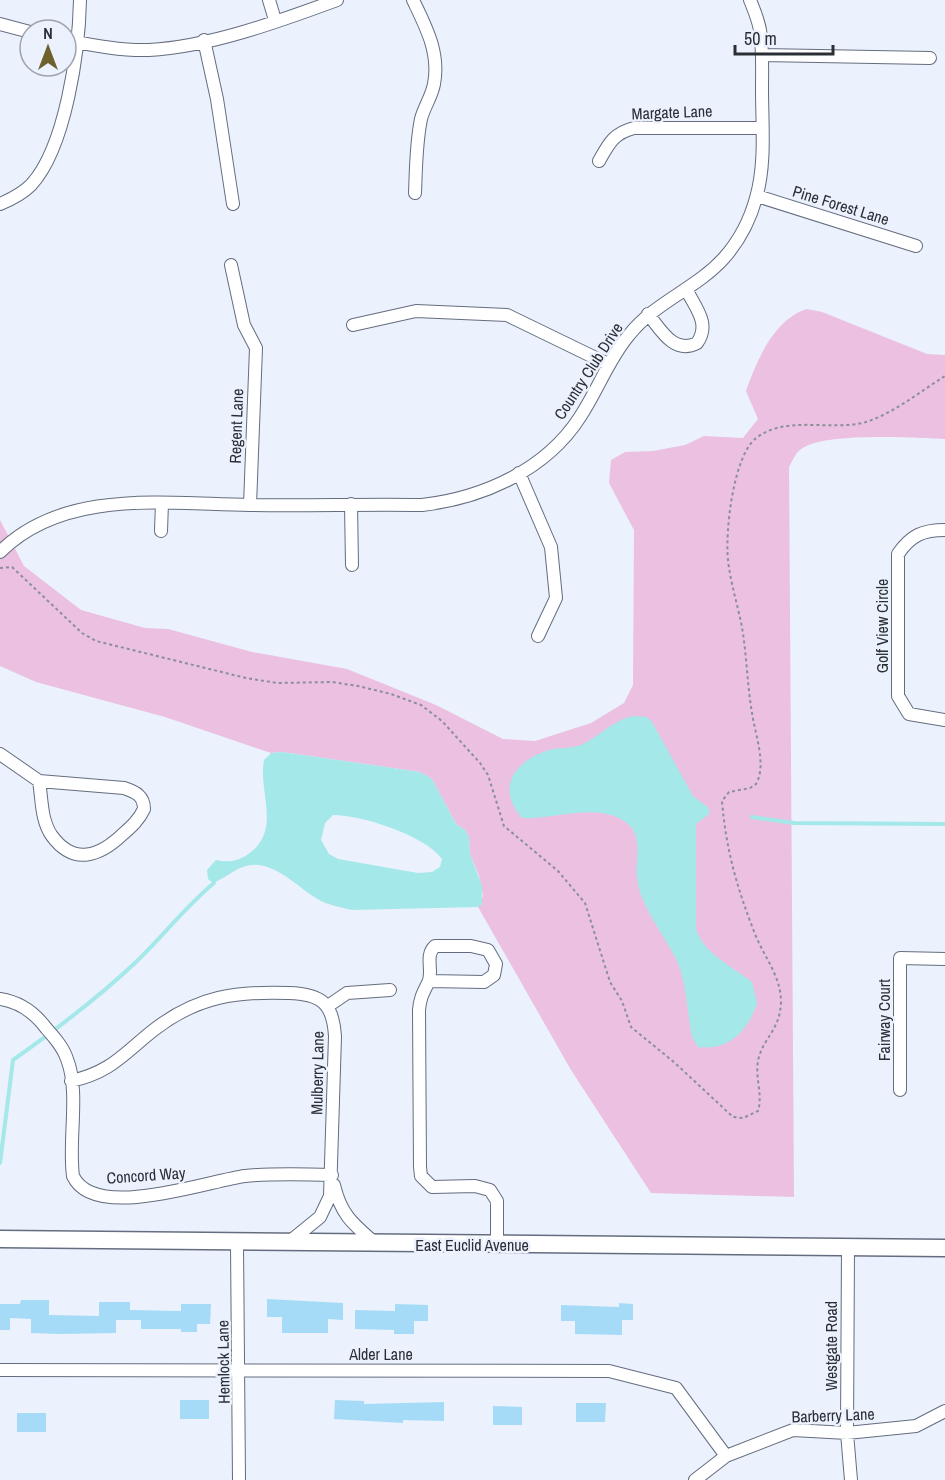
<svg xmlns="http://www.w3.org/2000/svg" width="945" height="1480" font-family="'Archivo Narrow',sans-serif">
<rect width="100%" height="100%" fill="#ebf1fd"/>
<path fill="#ebc0e1" d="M807,309L822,312L927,354L945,355V439C916,438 818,431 799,451C795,454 792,462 789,467L794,1197L651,1193L571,1070L478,907L483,896L479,876L470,854L469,837L465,830L456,824L432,779L420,772L282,752L271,753L165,717L36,682L0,666V520L24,566L81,610L145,628L168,629L252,652L347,669L436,705L503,739L535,741L591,723L624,703L633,685L634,530L609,483L611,460L625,452L653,451L685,445L704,436L743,438L758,419L746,391C757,360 774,319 807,309Z"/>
<path fill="#a4e8e9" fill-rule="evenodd" d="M633,716L647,717L652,722L693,796L709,808V814L696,824V929C704,954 732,966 752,982L757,1003C748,1031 729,1051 698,1047L692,1037C687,1013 687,984 677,961C665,935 640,907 637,878C635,863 643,838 629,825C601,800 555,820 522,818C495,787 515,761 549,750C559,747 571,749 581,745C598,737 614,720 633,716Z
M282,752L420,772L432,779L456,824L465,830L469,837L470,854L482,886V904L478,907L352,910C339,907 327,905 316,898C296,886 272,859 246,866C234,869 224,879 213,883L208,879L207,870L216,860C229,863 240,861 251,852C281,828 258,791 264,760L271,753ZM333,815C361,815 425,835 442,859L440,867L432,872L418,873L338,859L329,854L321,840L325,823Z"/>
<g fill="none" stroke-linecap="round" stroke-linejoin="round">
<path stroke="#a4e8e9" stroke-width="4" d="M752,817L794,823L945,824
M0,1163L13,1060C57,1029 98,998 136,962C163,936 185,907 214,883"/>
</g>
<path fill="#a6dbf8" d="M267,1299L343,1303V1320L328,1319V1333H282V1317H267Z
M21,1300H49V1315L99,1316V1302H130V1310L181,1311V1304H211L210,1324H197V1332H181V1329H141V1320H116V1333L60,1334L31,1333V1319L10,1318V1330H0V1304H20Z
M619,1303L633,1304V1320H622V1335L575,1334V1321H561V1305L619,1307Z
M395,1304L428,1305V1321H414V1334H394V1330L355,1329V1310L395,1311Z
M180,1400H209V1419H180Z
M335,1400L364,1401V1404L444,1402V1421L403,1420V1423L334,1419Z
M576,1403H606L605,1422H576Z
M493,1406L522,1407V1425H493Z
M17,1413H46V1432H17Z"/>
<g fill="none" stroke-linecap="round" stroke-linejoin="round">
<defs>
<path id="minor" d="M269,0L275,20
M413,0C426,27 440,53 434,84C432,96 424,107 421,119C416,143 416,169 415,193
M0,24L30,32
M66,40C92,45 122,51 149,50C209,47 280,21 337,0
M204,40L217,99L233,204
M762,55L930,58
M599,161C609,143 614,133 634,128H762
M757,196L916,246
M0,204C12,199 22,194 31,185C66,147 79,50 80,0
M231,265L244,325L256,348L250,505
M648,314C661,330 674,355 697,343C711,324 695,307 686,289
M353,325L416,311L507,315L608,364
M519,473L551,547L556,598L538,636
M351,504L352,565
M945,530C923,530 911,535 898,554V696L909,714L945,720
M161,531L162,503
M0,552C64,488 167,504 249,505C307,506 364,504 422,505C483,498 546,470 580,417C598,390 608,360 629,335C655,302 696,289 724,258C739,241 750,220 756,198C766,164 762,124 762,89C762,70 763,49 760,30C758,19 754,10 750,0
M0,754L39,781L124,788C136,792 144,796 144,809C139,820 131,827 123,834C100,856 74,866 52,836C41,821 42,799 39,781
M429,981L484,982L494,975L496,964L488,950L471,946H435C424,956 434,971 428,983C423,993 420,998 419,1010L420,1167L421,1176L432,1187L475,1186L490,1190L497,1201V1245
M0,999C20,1002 34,1012 46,1028C54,1037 63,1047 67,1059C80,1092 68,1140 73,1176C94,1222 207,1181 245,1176C274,1173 303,1174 332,1175
M328,1006L347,993L390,990
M71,1081C112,1072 124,1053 155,1029C198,996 237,991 289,993C321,994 333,1003 335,1036L330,1196L320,1217L288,1243
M900,1090V958L945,959
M334,1185C341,1215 353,1224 376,1244
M237,1243L239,1480
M848,1248L847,1433L851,1480
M0,1370L609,1371L676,1388L726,1456
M695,1480L726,1456L793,1430L847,1433L916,1426L945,1411"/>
<path id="major" d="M0,1239L945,1248"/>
</defs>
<use href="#minor" stroke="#646d7f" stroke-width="14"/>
<use href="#major" stroke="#646d7f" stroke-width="19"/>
<path stroke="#8a8f98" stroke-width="2" stroke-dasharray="3 3" stroke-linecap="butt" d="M0,568L12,567L82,633L96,641L246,678L277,683L332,682L358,686L391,694L421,705L442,721L480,763L488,775L504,826L558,871L585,903L610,982L622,1001L631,1027L675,1063L733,1117L743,1118L758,1111C763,1095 755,1078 758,1061C762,1039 780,1031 781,1002C781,976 764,957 755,934C737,888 726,850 722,801L729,792L750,788L756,784C767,765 755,734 752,713C748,689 747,665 744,641C741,614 731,588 728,560C725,532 733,458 755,439C785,414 832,432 866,422C894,413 921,391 945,376"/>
<use href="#minor" stroke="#fff" stroke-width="12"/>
<use href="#major" stroke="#fff" stroke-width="16"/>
</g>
<g text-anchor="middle" stroke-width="5" stroke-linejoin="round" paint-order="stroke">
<g font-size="16" fill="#2a2e35" stroke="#ebf1fd">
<text transform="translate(672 112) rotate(-2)" y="6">Margate Lane</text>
<text transform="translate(841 205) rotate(17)" y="6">Pine Forest Lane</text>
<text transform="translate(588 371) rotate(-57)" y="6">Country Club Drive</text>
<text transform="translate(236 426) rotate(-88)" y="6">Regent Lane</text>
<text transform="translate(882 626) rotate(-90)" y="6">Golf View Circle</text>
<text transform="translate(884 1020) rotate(-90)" y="6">Fairway Court</text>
<text transform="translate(317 1073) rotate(-89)" y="6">Mulberry Lane</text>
<text transform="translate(146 1175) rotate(-4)" y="6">Concord Way</text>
<text x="472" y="1251">East Euclid Avenue</text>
<text transform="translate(831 1346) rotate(-90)" y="6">Westgate Road</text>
<text x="381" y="1360">Alder Lane</text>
<text transform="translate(223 1362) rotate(-91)" y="6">Hemlock Lane</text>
<text transform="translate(833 1415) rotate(-2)" y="6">Barberry Lane</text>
</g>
</g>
<g transform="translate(48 48)"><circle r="28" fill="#ebf1fd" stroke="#9ea3ad" stroke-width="1.5"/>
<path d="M0-4.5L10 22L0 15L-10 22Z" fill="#6f612e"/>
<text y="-9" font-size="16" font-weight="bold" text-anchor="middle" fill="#2a2e35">N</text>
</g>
<path d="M735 45v9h98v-9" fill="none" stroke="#2a2e35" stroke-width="3"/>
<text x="744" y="45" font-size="18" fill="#2a2e35" stroke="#ebf1fd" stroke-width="4.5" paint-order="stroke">50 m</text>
</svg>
